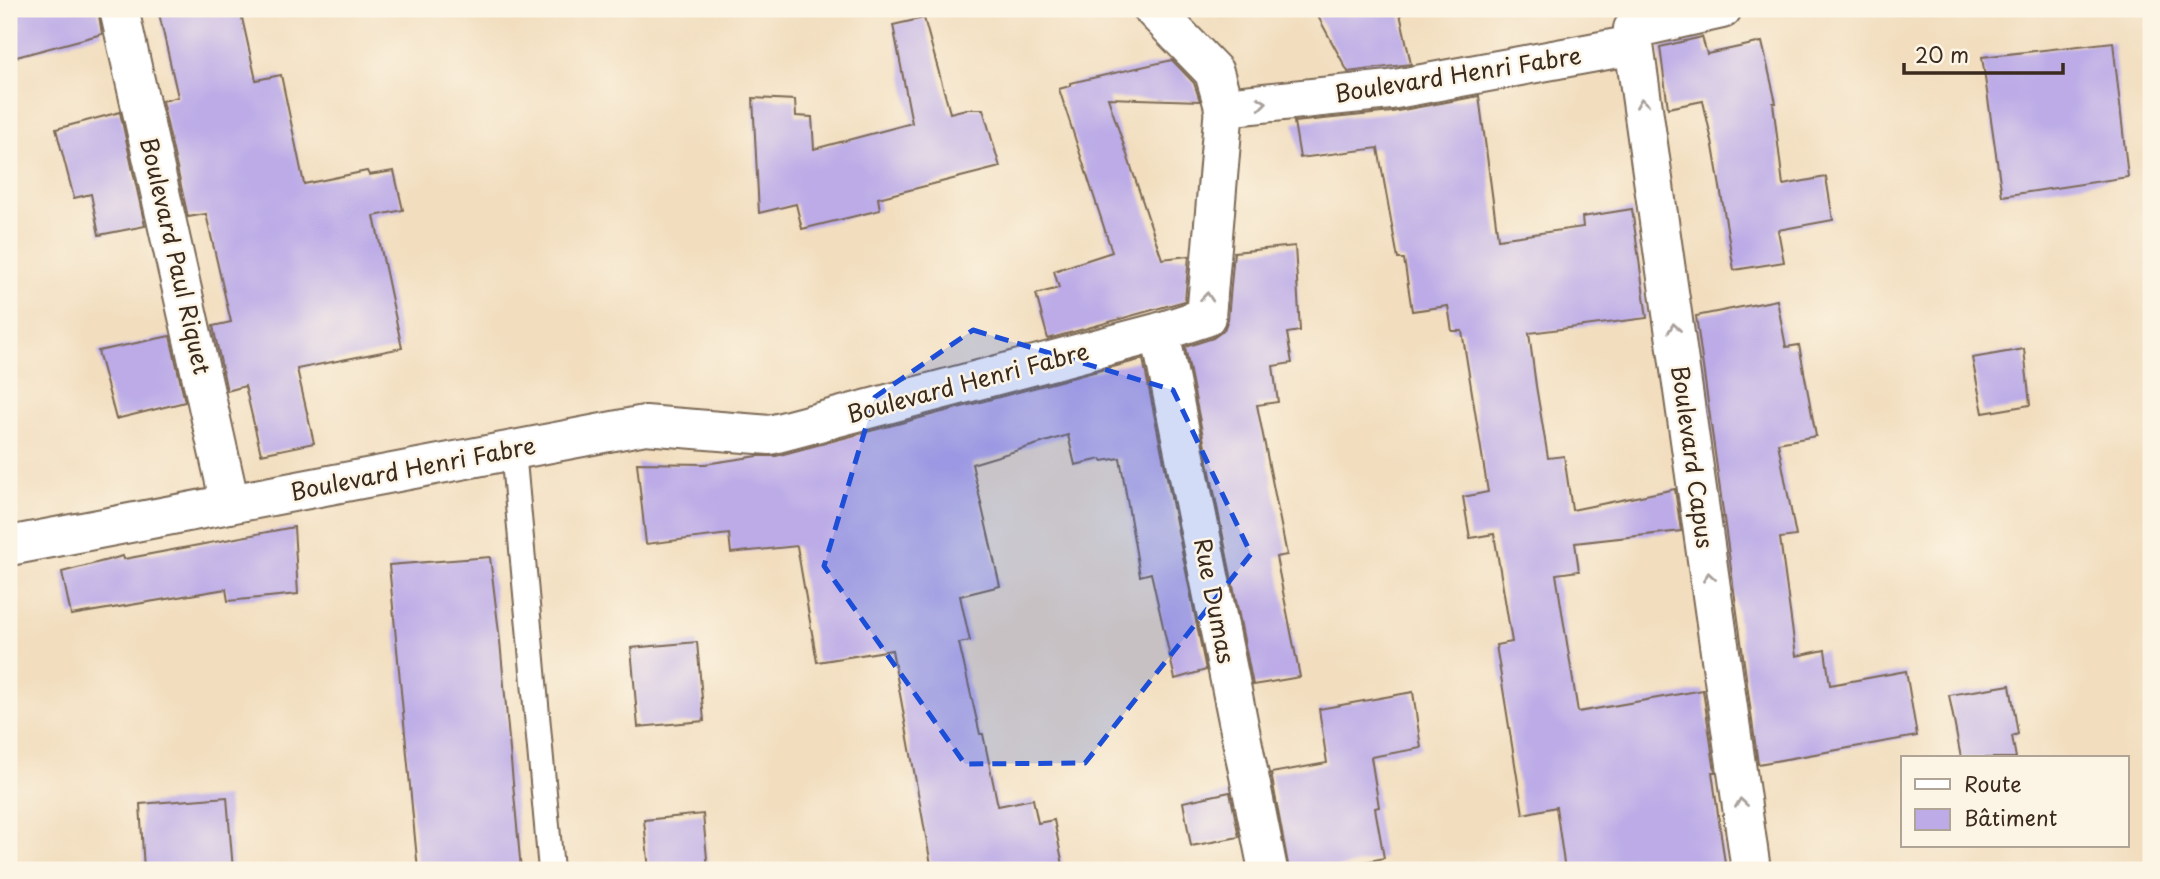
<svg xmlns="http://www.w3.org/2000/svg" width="2160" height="879" font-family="'Playpen Sans',sans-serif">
<rect width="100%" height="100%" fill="#fcf5e5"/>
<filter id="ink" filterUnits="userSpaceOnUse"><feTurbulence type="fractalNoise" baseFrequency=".0143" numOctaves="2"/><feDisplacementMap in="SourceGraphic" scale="14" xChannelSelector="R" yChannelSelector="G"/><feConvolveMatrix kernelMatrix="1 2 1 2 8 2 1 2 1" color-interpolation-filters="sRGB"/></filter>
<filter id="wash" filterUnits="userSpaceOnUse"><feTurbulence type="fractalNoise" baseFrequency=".00686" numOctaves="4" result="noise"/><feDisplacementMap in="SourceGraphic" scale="28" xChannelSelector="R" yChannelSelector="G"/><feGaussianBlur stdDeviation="1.57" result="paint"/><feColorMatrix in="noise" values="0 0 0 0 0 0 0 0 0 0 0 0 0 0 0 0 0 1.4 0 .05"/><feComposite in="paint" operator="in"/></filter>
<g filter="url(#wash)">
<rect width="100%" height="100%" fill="#f2debf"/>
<g id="blocks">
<path fill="#bcabe7" d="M9,9H98L102,34L9,59Z
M158,9H240L256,80L281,75L304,184L367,171L369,175L394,171L403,210L374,216L402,348L297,369L314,443L261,454L245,386L227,391L213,326L231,322L206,214L188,217L162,101L178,97Z
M1314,9H1399L1411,64L1348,72Z
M924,18L950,113L966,109H983L1000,167L878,198L880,210L802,229L796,204L759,213L753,98L795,100L796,116L812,117L814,149L912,123L893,25Z
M1702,37L1707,54L1762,42L1776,103H1773L1783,185L1826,177L1833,220L1778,230L1784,262L1734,270L1713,146L1703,101L1668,108L1660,47Z
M2113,42L2128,177L2002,196L1982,57Z
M1172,60L1194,83L1200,101L1108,98L1162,259L1189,256L1185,301L1048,339L1036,294L1059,288L1054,271L1112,252L1059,89L1070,86V83Z
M1479,96L1498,239L1583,227L1582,217L1632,209L1647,318L1529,333L1536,386L1548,458L1564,456L1572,510L1675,489L1681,531L1575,543L1579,571L1556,574L1578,712L1703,690L1715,772H1712L1726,870H1565L1556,807L1523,814L1496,645L1512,642L1494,534L1470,538L1463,497L1488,492L1462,331H1452L1448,306L1412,311L1404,259H1398L1378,148L1300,158L1294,122L1392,112Z
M120,112L145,226L99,235L91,194L74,198L56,129Z
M1295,246L1300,331L1287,333L1292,363L1273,366L1278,402L1257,405L1287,555L1276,557L1300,677L1253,685L1185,347L1213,338L1224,330L1228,319L1234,252Z
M1777,300L1786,347L1799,345L1816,436L1778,443L1796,536L1780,538L1796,656L1825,650L1830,685L1906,671L1917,736L1758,764L1696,316Z
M170,336L185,402L116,419L98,351Z
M2024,349L2030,405L1983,413L1972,358Z
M1143,359L1206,670L1175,679L1151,573L1140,576L1120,458L1103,461L1101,459L1075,465L1068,435L972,464L1000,586L960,596L970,641L959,643L980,734H983L998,806L1033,799L1038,823L1054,820L1064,870H932L892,650L817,662L797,546L731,553L729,534L646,544L637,463L705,464L758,456H776Z
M294,527L298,594L228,601L226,589L71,615L62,572L123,556L124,559Z
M490,557L500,641L521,870H418L389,565Z
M697,642L704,721L638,727L631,648Z
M2010,685L2018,734L2012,736L2016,758H1961L1949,695Z
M1413,692L1421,748L1371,757L1379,807L1375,808L1384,858L1327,870H1289L1271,773L1327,763L1319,709Z
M1230,792L1239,837L1191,846L1183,802Z
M227,797L233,870H144L140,804Z
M703,814L708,870H649L644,820Z"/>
</g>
</g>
<g filter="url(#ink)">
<use href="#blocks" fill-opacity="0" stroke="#7b6956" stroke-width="2"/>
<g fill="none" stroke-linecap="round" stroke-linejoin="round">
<defs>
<path id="service" d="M513,450L551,870"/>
<path id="minor" d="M119,9L230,504
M1153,9L1214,72L1224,107
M1634,45L1751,870
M1160,332L1268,870
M9,546L645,425L770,435L1160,332L1206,317L1224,107L1390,90L1634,45L1633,29L1722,9"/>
</defs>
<use href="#service" stroke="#7b6956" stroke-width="28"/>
<use href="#minor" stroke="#7b6956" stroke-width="42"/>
<use href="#service" stroke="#fff" stroke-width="24"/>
<use href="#minor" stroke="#fff" stroke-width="38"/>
</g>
<defs><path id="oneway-chevron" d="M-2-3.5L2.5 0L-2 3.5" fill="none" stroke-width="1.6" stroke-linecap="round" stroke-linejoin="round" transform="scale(1.75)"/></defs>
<g stroke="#a79f9a">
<use href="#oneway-chevron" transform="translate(1262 103) rotate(-6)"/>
<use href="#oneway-chevron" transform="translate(1642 103) rotate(-98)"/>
<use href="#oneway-chevron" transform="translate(1207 297) rotate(-85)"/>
<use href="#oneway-chevron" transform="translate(1674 328) rotate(-98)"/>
<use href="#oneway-chevron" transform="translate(1709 577) rotate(-98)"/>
<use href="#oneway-chevron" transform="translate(1741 803) rotate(-98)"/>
</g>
</g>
<path fill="#1d4ed8" fill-opacity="0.2" stroke="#1d4ed8" stroke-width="5" stroke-dasharray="14 9" stroke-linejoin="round" d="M973,330L1173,390L1251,554L1085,763L965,764L824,566L875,397Z"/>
<g text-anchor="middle" stroke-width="5" stroke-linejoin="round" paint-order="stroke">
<g font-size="23" fill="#3b2a1e" stroke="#fcf5e5">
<text transform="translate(1458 75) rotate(-9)" y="8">Boulevard Henri Fabre</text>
<text transform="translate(175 256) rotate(77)" y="8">Boulevard Paul Riquet</text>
<text transform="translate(968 383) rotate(-15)" y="8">Boulevard Henri Fabre</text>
<text transform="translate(1692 457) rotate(82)" y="8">Boulevard Capus</text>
<text transform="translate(413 469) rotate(-11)" y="8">Boulevard Henri Fabre</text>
<text transform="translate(1214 601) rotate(79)" y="8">Rue Dumas</text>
</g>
</g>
<rect width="2160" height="879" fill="none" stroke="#fcf5e5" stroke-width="35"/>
<rect x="1901" y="756" width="228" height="91" fill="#fcf5e5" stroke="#afa495" stroke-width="2"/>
<rect x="1915" y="779" width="35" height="10" fill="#ffffff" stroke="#afa495" stroke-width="2"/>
<text x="1964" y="792" font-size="21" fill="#3b2a1e">Route</text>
<rect x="1915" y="809" width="35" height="21" fill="#bcabe7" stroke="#afa495" stroke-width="2"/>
<text x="1964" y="826" font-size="21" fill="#3b2a1e">Bâtiment</text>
<path d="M1904 63v10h159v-10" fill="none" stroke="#3b2a1e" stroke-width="3.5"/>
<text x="1915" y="63" font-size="21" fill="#3b2a1e" stroke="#fcf5e5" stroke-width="5" paint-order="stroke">20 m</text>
</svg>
